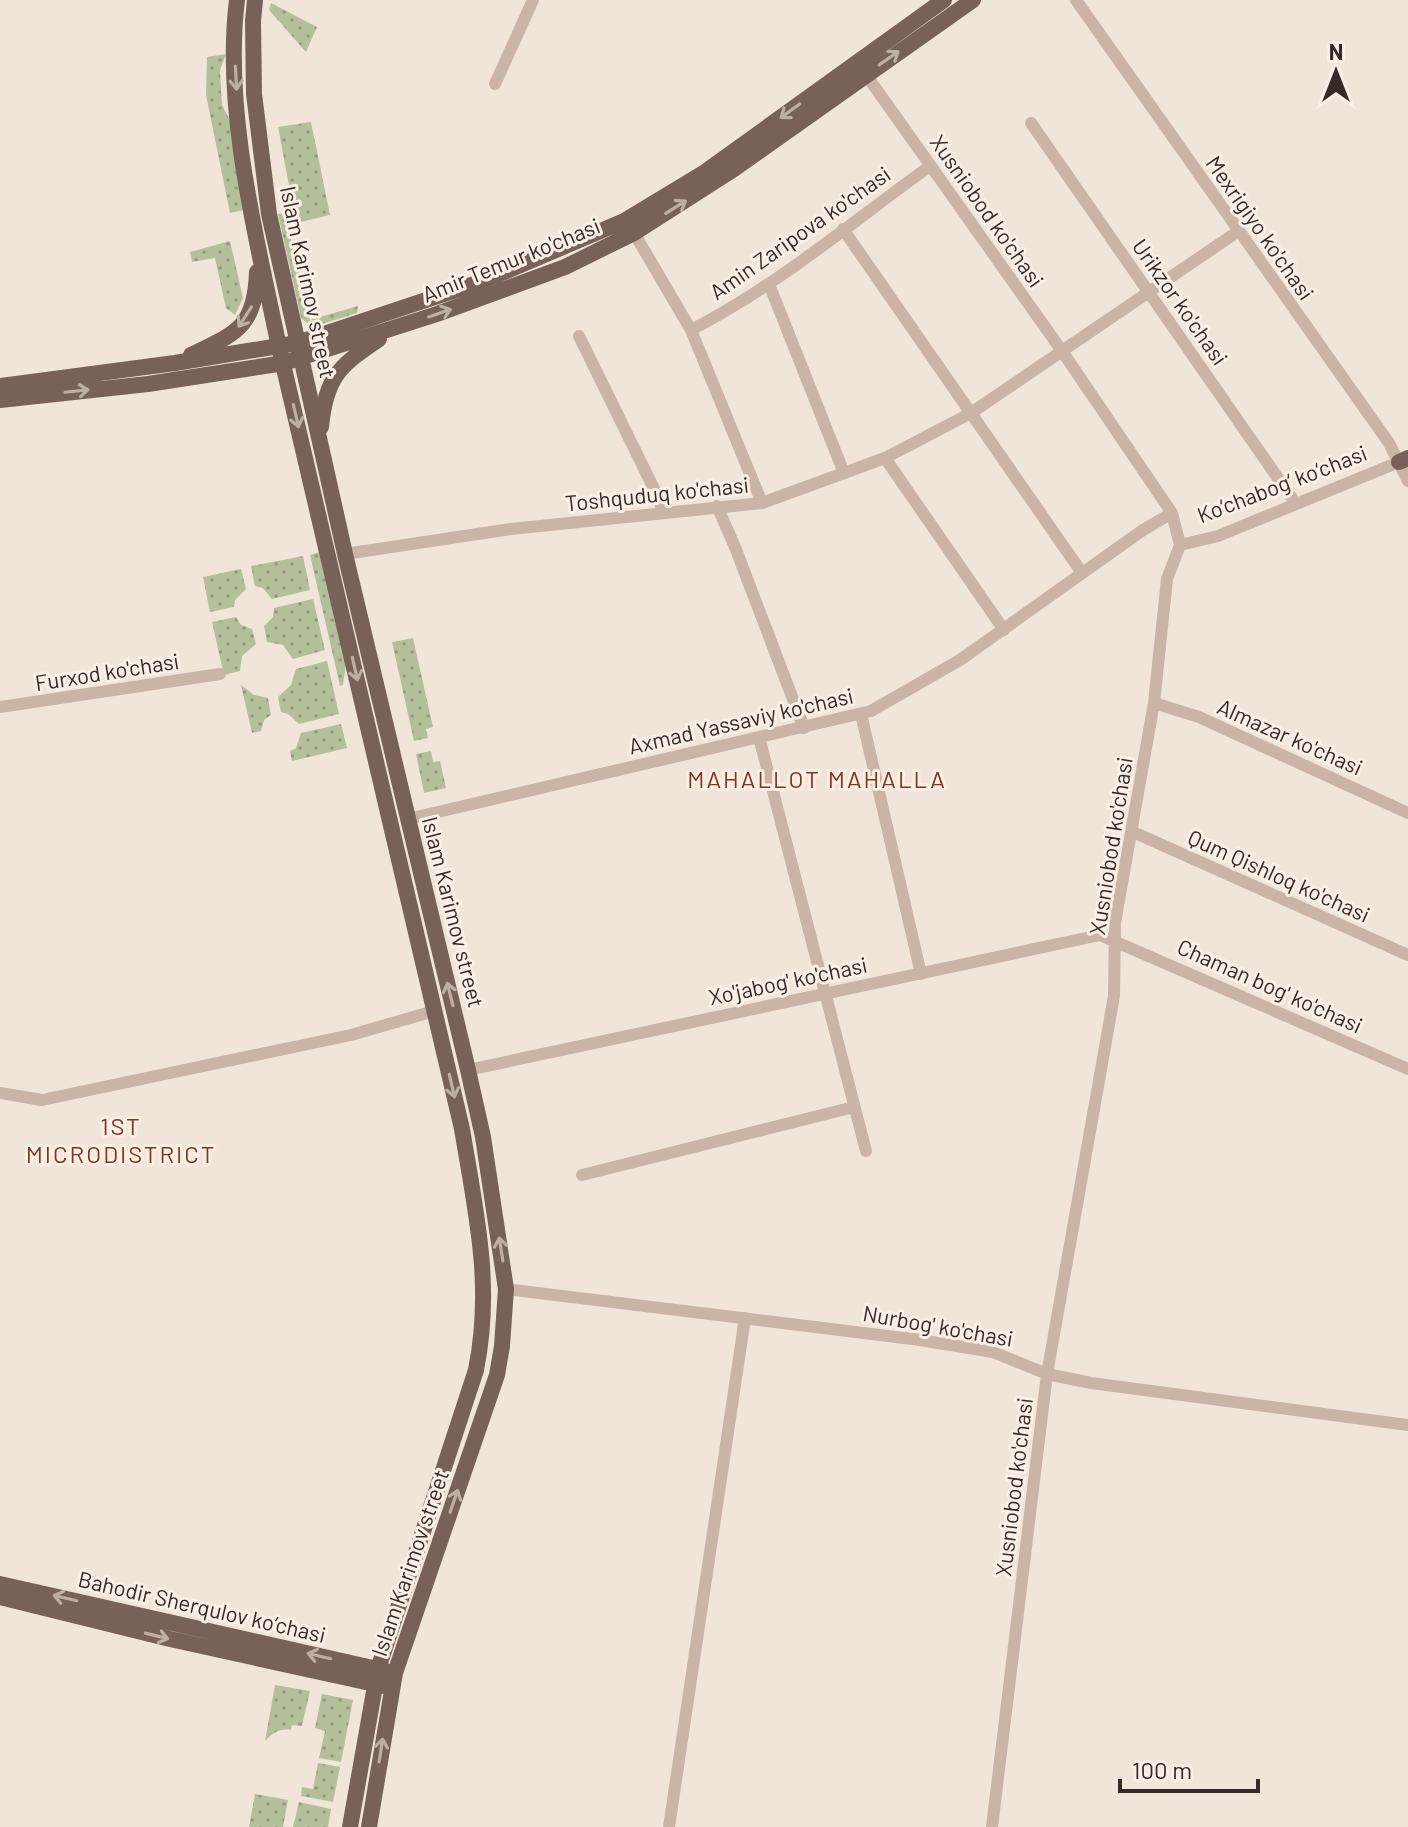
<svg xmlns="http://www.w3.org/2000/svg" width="1408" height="1827" font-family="Barlow,sans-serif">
<defs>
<pattern id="grass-dots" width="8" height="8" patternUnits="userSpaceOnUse" patternTransform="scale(2)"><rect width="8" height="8" fill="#b4c09a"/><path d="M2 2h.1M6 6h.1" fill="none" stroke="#939c7e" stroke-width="1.8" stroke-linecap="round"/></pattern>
</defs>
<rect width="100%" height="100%" fill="#f1e5d9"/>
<path fill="url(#grass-dots)" d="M271,3L317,27L306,52L269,10Z
M226,54L220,70L222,105L231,122L244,210L230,213L206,95L207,57Z
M311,122L330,215L296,223L278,127Z
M285,213L310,320L358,306L357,313L312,327L301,318L278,214Z
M230,241L243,298L235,315L226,308L215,258L192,262L190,252Z
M320,552L346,664L343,685L340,686L310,555Z
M303,556L310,590L272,599L263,588L255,586L251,566Z
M241,569L246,589L235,600L234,607L210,612L203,577Z
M313,599L325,650L293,659L283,645L267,642L264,626L273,617L274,608Z
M236,617L241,625L252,629L256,644L242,656L240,671L224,675L212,622Z
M413,638L433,727L426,729L428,738L414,741L392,642Z
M327,661L339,714L299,724L288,714L281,712L278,697L291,685L296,669Z
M241,685L254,695L268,698L271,715L264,720L261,731L252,733Z
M341,724L347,748L292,761L290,751L296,748L301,733Z
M431,751L433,762L440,761L446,788L424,793L416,754Z
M275,1685L310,1691L302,1726L292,1725L291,1730C279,1728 273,1733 265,1741Z
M322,1694L353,1700L341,1762L319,1758L325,1731L315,1728Z
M318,1763L340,1767L333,1802L301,1796L302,1787L313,1789Z
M255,1794L288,1800L283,1827H249Z
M299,1802L331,1809L328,1827H293Z"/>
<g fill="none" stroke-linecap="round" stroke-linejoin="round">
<path stroke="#c9b4a5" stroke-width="12" d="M1076,0L1389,443L1408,481
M862,69L1062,351L1172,513L1180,545L1167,579L1154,703L1115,923L1114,996L1047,1374L992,1827
M495,84L533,0
M1031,123L1296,504
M843,229L1082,573
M634,233L691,330L762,503
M769,284L844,473
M691,330C777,286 852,222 930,166
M579,336L659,499L663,513
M885,458L1004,630
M717,506L735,547L804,728
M1180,545L1218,536L1399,462
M345,554L511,529L762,503L885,458L971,413L1237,232
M1154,703L1199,717L1408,813
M0,707L220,674
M861,714L921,974
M759,737L866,1151
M408,819L871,711L960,660L1143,530L1172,513
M1133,832L1408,955
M468,1070L1100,935L1408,1069
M0,1093L42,1100L351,1035L434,1011
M582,1175L854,1107
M506,1289L920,1340L993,1352L1047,1374L1091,1383L1408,1425
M669,1827L745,1318"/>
<path stroke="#776158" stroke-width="16" d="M237,0C223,110 257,240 279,347L462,1129C476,1213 493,1285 476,1370L378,1669L350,1827
M255,0L253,21L254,94L269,214L345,554L468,1070L483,1137L506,1289L502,1346L497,1375L395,1673L369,1827
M191,355C236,333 255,328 257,272
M0,386L175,363L297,343L483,281L624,221L705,172L944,0
M0,400L148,384L284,363L437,314L565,267L634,233L734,169L973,0
M321,427C326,377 339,366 379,339
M1399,462L1408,458
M0,1584L386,1671
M0,1597L170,1639L384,1686"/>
</g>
<defs><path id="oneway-shaft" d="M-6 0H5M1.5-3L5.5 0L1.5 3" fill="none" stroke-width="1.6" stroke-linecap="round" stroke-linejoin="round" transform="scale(2)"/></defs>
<g stroke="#beafa6">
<use href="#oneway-shaft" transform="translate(889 58) rotate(-35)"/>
<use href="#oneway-shaft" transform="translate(236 78) rotate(87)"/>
<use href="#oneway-shaft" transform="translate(790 111) rotate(144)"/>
<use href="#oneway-shaft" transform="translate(676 207) rotate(-32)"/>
<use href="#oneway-shaft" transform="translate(440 313) rotate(-19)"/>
<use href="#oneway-shaft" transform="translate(245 317) rotate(123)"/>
<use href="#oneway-shaft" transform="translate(77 391) rotate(-6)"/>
<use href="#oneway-shaft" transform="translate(296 416) rotate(77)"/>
<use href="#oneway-shaft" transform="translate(355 669) rotate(77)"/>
<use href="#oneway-shaft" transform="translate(450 994) rotate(-104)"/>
<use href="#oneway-shaft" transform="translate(452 1086) rotate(77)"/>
<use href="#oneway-shaft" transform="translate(501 1249) rotate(-99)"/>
<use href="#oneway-shaft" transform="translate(454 1501) rotate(-71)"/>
<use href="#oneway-shaft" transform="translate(65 1598) rotate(-167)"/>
<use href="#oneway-shaft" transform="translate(157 1636) rotate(14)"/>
<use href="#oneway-shaft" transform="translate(319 1656) rotate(-167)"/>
<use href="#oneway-shaft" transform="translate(381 1750) rotate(-81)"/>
</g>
<g text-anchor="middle" stroke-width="6" stroke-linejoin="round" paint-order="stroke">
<g font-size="22" fill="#352a27" stroke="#f9efe5">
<text transform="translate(987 211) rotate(55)" y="8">Xusniobod ko'chasi</text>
<text transform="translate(1260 228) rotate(55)" y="8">Mexrigiyo ko'chasi</text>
<text transform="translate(800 233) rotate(-35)" y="8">Amin Zaripova ko'chasi</text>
<text transform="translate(511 260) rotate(-22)" y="8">Amir Temur ko'chasi</text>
<text transform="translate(308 282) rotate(78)" y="8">Islam Karimov street</text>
<text transform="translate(1180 302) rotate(55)" y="8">Urikzor ko'chasi</text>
<text transform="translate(1282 484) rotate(-21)" y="8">Ko‘chabog‘ ko‘chasi</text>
<text transform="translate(657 494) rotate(-6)" y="8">Toshquduq ko'chasi</text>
<text transform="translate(107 672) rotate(-9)" y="8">Furxod ko'chasi</text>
<text transform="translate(741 721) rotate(-13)" y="8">Axmad Yassaviy ko'chasi</text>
<text transform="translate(1290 737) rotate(24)" y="8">Almazar ko'chasi</text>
<text transform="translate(1111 846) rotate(-81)" y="8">Xusniobod ko'chasi</text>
<text transform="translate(1279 876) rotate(24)" y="8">Qum Qishloq ko'chasi</text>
<text transform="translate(453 912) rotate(76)" y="8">Islam Karimov street</text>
<text transform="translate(788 981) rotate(-12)" y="8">Xo'jabog' ko'chasi</text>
<text transform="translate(1270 986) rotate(24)" y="8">Chaman bog' ko'chasi</text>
<text transform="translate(938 1326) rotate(10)" y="8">Nurbog' ko'chasi</text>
<text transform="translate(1014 1487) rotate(-83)" y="8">Xusniobod ko'chasi</text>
<text transform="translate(410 1563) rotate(-71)" y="8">Islam Karimov street</text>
<text transform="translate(202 1607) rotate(13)" y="8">Bahodir Sherqulov ko‘chasi</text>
</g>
<g font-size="24" letter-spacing="2" fill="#833420" stroke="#f9efe5">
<text x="817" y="788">MAHALLOT MAHALLA</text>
<text x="121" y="1135">1ST<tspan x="121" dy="28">MICRODISTRICT</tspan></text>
</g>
</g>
<g transform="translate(1336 72)" stroke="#f9efe5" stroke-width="6" paint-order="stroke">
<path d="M0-6L14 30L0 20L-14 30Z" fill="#352a27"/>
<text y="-12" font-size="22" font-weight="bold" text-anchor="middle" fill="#352a27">N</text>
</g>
<path d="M1120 1779v12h138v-12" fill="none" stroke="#352a27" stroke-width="4"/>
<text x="1132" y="1779" font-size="24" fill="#352a27" stroke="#f9efe5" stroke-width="6" paint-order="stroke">100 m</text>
</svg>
